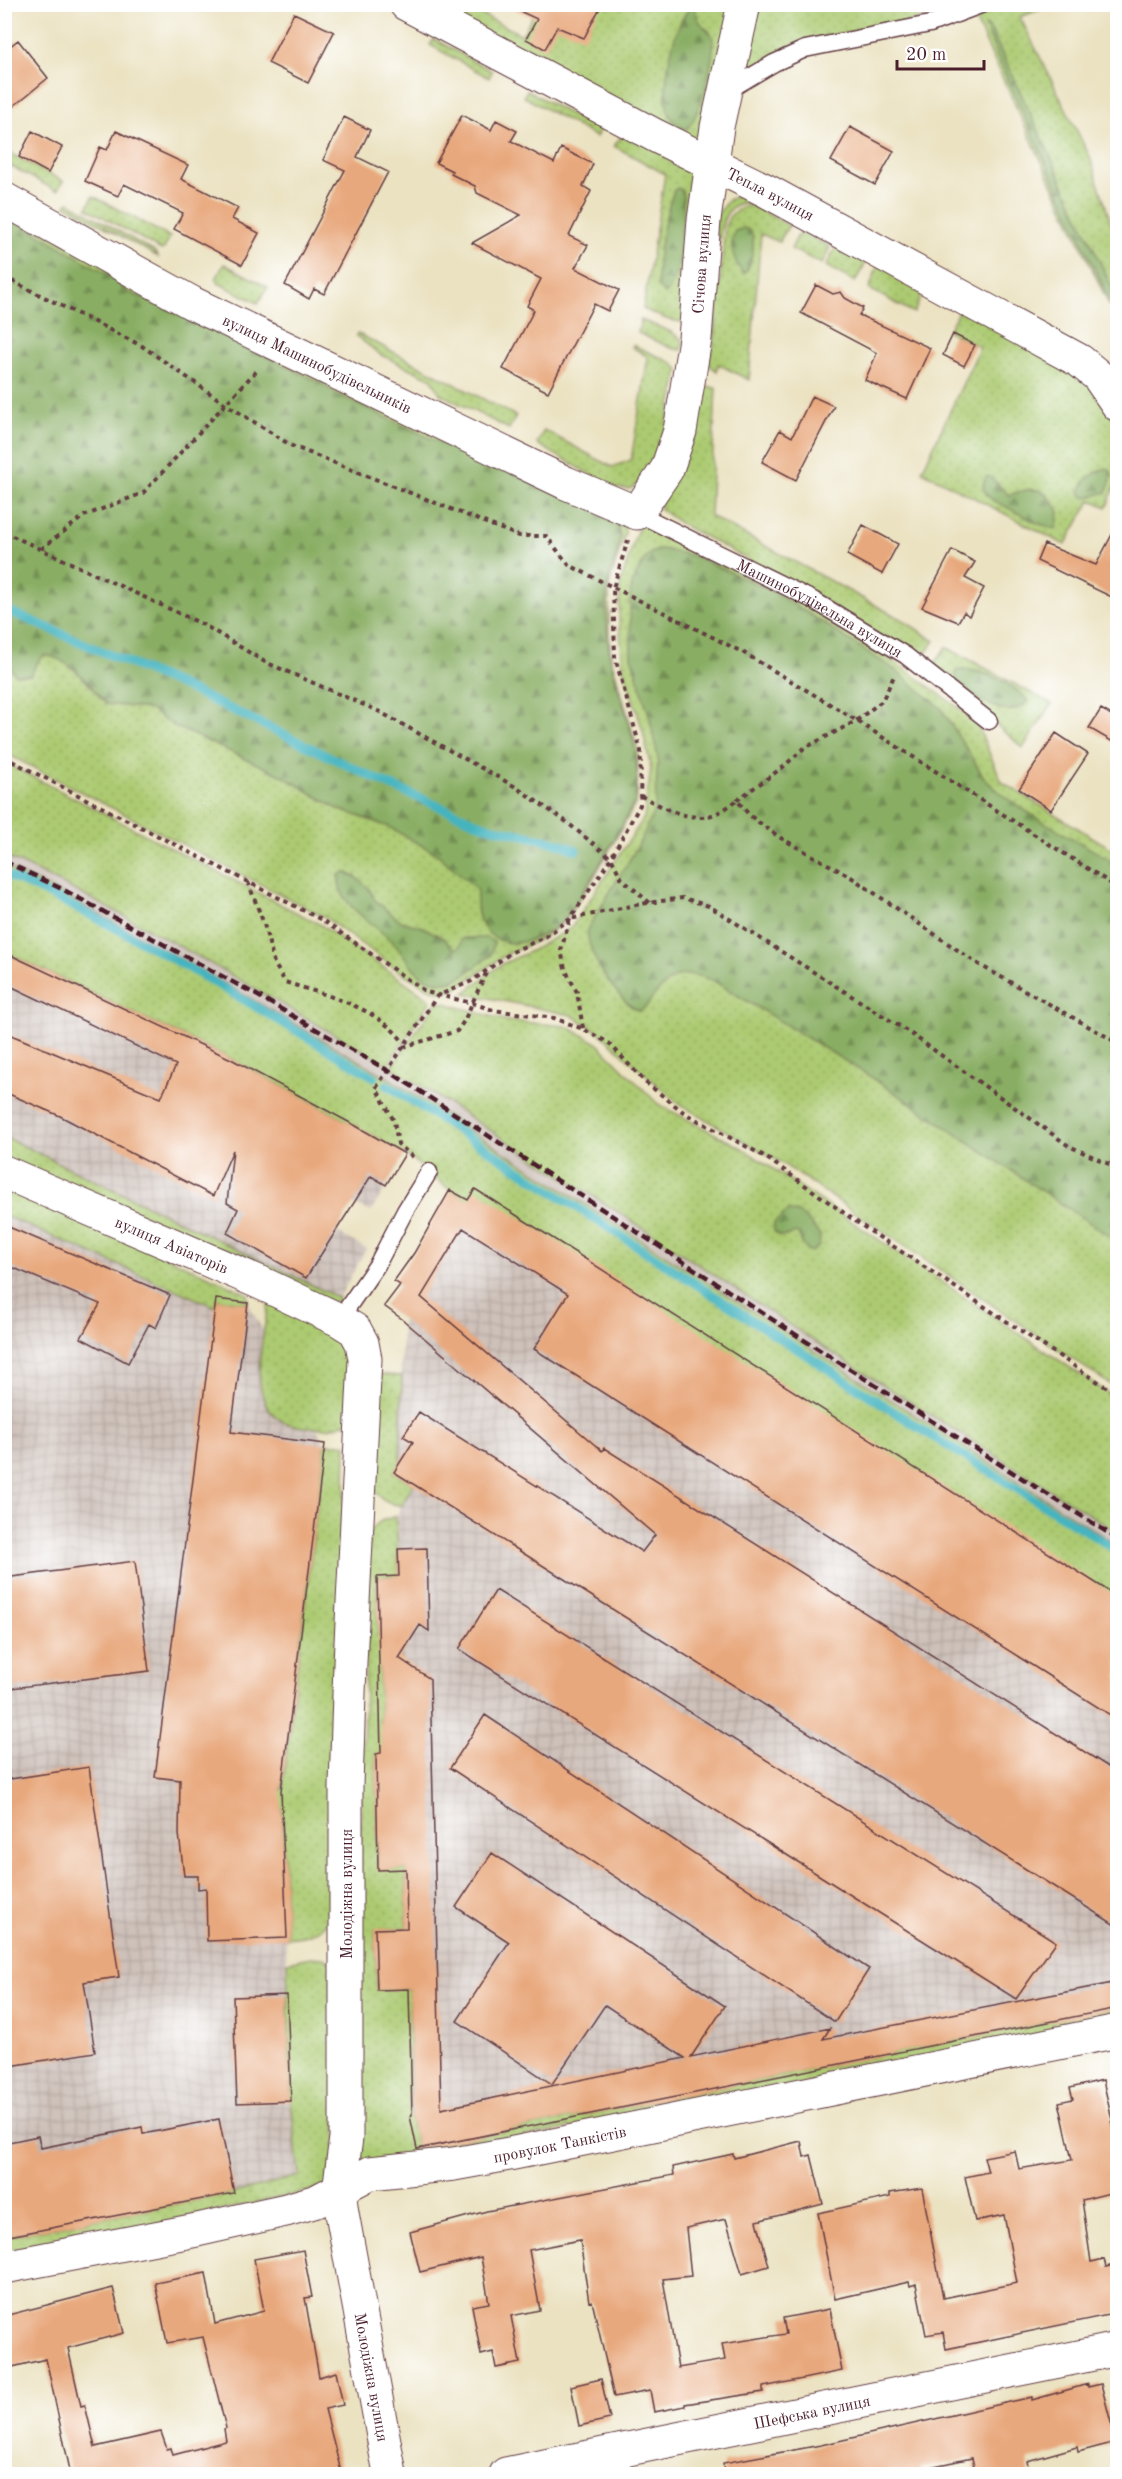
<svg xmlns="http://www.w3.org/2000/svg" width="1122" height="2479" font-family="'Old Standard TT',serif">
<defs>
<pattern id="industrial-grid" width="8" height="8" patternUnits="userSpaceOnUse" patternTransform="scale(1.5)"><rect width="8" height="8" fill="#cec1ba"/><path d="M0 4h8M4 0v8" fill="none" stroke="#b2a5a0"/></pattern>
<pattern id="grass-dots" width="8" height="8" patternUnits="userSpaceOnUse" patternTransform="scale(1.5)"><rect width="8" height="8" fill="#acca71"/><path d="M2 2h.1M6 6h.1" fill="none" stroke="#96ad62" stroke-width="1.8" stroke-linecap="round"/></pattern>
<pattern id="forest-firs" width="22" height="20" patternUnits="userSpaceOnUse" patternTransform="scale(1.5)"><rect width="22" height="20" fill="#89ae63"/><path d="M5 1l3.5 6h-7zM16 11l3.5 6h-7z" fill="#728d52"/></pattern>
</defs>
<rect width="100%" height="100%" fill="#fff"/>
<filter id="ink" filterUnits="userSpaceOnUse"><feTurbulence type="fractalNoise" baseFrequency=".0167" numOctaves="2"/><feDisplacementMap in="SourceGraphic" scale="12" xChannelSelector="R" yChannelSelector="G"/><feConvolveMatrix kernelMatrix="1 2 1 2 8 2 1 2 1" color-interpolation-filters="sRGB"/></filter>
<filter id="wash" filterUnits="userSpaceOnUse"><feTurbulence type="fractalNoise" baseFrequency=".008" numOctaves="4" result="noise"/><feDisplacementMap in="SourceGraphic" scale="24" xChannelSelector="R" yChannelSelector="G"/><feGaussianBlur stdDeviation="1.35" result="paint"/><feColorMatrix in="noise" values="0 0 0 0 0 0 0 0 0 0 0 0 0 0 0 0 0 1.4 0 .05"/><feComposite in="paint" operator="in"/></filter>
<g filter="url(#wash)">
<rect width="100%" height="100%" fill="#ebe2c1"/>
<path fill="url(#industrial-grid)" d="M4,952L231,1059L356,1126L405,1154L371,1212L353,1204L336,1232L366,1249L339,1298L5,1137Z
M450,1190L1117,1597V2008L417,2149L410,2116L409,1989L377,1990L375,1929L407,1928L378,1870L376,1754L402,1753L380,1723L377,1577L399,1576L396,1516L413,1485L394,1472L400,1463L402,1319L384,1306L399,1286L394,1281L415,1255Z
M5,1216L215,1307L216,1299L248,1303L325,1444L282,1791L275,1790L282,1810L291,2101L299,2176L234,2193L5,2237Z"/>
<path fill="#cec1ba" d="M4,856L65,885L200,957L388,1065L651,1233L823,1347L1117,1532V1545L382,1074L194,966L60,893L5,866Z"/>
<path fill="url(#grass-dots)" stroke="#7b744e" stroke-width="1.5" d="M421,5H463L522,35L538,5H736L708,134L691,144Z
M750,5H961L902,24L805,40L777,53L739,76Z
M999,5H1089L1047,7L1020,17L1090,157L1117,241V322L972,13Z
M434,39L492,71L489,78L430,45Z
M527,90L575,117L577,113L602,126L596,137L524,97Z
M627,128L686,161L698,183L686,323L666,319L643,309L665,174L614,146Z
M4,150L63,181L57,191L5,163Z
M93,196L170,237L164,249L161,250L87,208Z
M737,196H756L758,204C747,201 735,202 728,212C713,234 717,300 714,328C713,337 709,346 706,355L717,215L728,200Z
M69,202L155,252L158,257L66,205Z
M743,206H752L789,225L779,242L761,234L749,380L718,364L717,371L708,364L715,339L725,227L730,216Z
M4,212L624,524L625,533L609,586V631L611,658L638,750L637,801L590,884L563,923L543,938L506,955L453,990L437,991L427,987L402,973L324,917L5,753Z
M800,231L830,247L822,264L791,249Z
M836,247L866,262L855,282L826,266Z
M879,263L925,287L914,313L869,289Z
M224,264L268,287L258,303L218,283L216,279Z
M961,306L1081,373L1097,393L1117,424V480L1107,507L1091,500L1065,545L922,471L980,347L948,331Z
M641,320L669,331L683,340L682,350L671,348L638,333Z
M357,333L516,416L509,429L440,394L432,379L381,355L356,336Z
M633,345L673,363L679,370L661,453L647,477L630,489L614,488L537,444L544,430L612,467L631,460L648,357L632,347Z
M702,386L716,388L710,516L901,619L935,641L919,661L818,597L681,524L659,508Z
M644,522L823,613L916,677L975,720L1002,782L1117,852V1389L780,1162L679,1104L597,1031L571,1015L464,993L502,964L531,951L571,928L644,818L651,768L643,731L623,668L619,619L620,585L638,528Z
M946,647L1052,704L1023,748L931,669Z
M4,762L321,925L430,999V1002L388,1065C262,993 136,918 5,856Z
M4,866L60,893L194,966L382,1074L1117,1545V1597L450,1190L405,1154L356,1126L231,1059L5,952Z
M437,1001L508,1021L566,1026L596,1042L658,1104L742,1148L1117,1399V1532L823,1347L651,1233L391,1067Z
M5,1137L339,1298L335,1303L5,1162Z
M5,1183L248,1294V1303L216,1299L215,1307L5,1216Z
M271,1300L354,1347L347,1422C330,1430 322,1428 303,1427C240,1420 262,1347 268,1305Z
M373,1374L402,1376L400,1463L394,1472L413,1484L402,1506C385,1503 377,1497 370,1481Z
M325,1444H346L336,1910C323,1932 311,1936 287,1938L282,1810L275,1790H282Z
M396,1516L399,1576L377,1577L378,1636H400L401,1666L379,1667L380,1723L403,1753L376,1754L378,1869H406L407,1928L375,1929L377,1990L409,1989L410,2116L417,2149L1117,2008V2025L374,2165L362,2158L357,2152V1938L370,1530L381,1521Z
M310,1957L324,1958L331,1962L337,2137L327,2187L5,2259V2237L234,2193L299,2176L291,2101L287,1962Z"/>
<path fill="url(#forest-firs)" stroke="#6a6647" stroke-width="1.5" d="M693,5C696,10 696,17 700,22C703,28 710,30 712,36C718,51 699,121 686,129C675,125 669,118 667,106C662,82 674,20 693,5Z
M985,25L990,28L1117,298V317L999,61Z
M678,188L682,191L683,197C683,218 683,282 665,294L658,287C655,258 665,217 674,190Z
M4,214L111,276L128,292L170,310L321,383L334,393L481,462L517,475L614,518C628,539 612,561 608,583C605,597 606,614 607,629C608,687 646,736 635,798C633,811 572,913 561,923C540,941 499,956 482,924C476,914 477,900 477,889L437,854L389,827L338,809L281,775L172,725L149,709L106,704C90,685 70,658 44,655L37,663L31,675H16L6,664Z
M744,228L751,231C756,242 752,266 744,274C734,263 728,245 735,231Z
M1105,468L1110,470L1112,476L1107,492L1085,498L1082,496L1080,491L1087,478Z
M989,476L1009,495C1034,487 1044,484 1059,512L1057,527L1055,529L1035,522L991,499C983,492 981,486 986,477Z
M662,549L694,556L764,587L803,610L894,669L941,708L985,779C1016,811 1078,840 1117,864V1241L868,1075L714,981C685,969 673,973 652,998C648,1004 645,1009 639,1011C618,1002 584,951 588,928L638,846L655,809L658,758L649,715L631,656L630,596L633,581L646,557L651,553Z
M958,670C980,668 1014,683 1028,701C1010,724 974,697 958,684L955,674Z
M345,872L356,877L369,889L375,900L395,917L403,922L423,927L443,938L453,948H458L463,938H487L494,942L491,955C477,964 460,982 444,982C414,983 410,958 392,941C375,924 335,904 339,875Z
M788,1211C805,1212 809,1223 820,1235L819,1246L812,1252C801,1248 803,1243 798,1233L795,1232L787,1236H779L774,1231V1223Z"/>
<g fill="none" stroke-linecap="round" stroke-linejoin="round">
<path stroke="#45b4bf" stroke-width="9" d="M4,609L182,686L389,785L485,826L558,843L576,850
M4,874C133,931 253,1005 374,1077
M387,1085L935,1438L1118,1551"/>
</g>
<g id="blocks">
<path fill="#e8a87d" d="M504,4H602L584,38L557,27L545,49L526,39L537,19Z
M294,13L334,32L308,83L268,63Z
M18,40L48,78L4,114V51Z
M462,115L491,130L496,120L517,131L511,141L554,163L561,148L593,164L583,186L591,191L569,236L588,245L575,268L619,290L608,311L594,304L548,392L503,369L533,312L534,310L527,306L541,279L472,243L521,215L477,193L475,186L451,174L452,171L436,163Z
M344,117L370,130L357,157L388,172L324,294L314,289L309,299L285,285L345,170L323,160Z
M850,127L894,151L875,185L831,161Z
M32,131L62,147L48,173L19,157Z
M116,131L188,165L181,179L238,208L232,219L259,233L242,265L174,229L183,213L124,184L118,196L85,181L100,147L107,150Z
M816,285L833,294L841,292L845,298L863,308L859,315L930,348L907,399L865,380L877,353L801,313Z
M953,334L975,345L964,366L943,355Z
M812,396L834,406L796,480L762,462L780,430L792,437Z
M1118,523V600L1037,561L1044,544L1096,565Z
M863,525L898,544L882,574L847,555Z
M952,550L975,562L965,578L984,588L969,616L964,612L958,622L922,607Z
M1101,709L1118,719V745L1089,728Z
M1056,733L1088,754L1051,810L1019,789Z
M4,952L231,1059L356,1126L405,1154L386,1185L371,1176L306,1278L227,1233L238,1209L227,1203L233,1150L213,1196L60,1116L4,1092V1032L161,1098L176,1065L4,983Z
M475,1189L1118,1597V1720L534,1349L568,1294L463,1228L421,1297L602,1451L604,1448L1118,1773V1927L394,1472L413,1442L403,1436L419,1412L642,1552L655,1535L402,1319L384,1306L400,1285L394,1281L414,1253L450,1190L468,1200Z
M4,1225L170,1295L156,1328L149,1324L128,1363L81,1338L100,1304L4,1264Z
M216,1299L248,1303L231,1432L325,1444L281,1791L287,1938L207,1941L206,1888L198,1889V1876H184L179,1834L180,1780L155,1777Z
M427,1548L429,1631L420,1625L399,1658L430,1679L441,2109L685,2058L605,2005L552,2084L457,2021L509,1942L456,1907L492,1853L725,2006L691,2057L830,2028L823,2039L1118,1982V2008L417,2149L410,2116L412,2115L409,1989L377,1990L375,1929L407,1928L406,1869L378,1870L376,1754L381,1753L377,1577L399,1576L398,1549Z
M135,1561L149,1671L4,1689V1578Z
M496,1590L1056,1942L1016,1999L459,1649Z
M485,1715L869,1969L835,2022L450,1768Z
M89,1767L119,1977L84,1982L95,2052L4,2067V1780Z
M287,1995L291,2101L237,2103L233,1997Z
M1103,2080L1118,2147V2191L1082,2200L1091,2262L1104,2259L1106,2267L1118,2264V2313L946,2349L943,2332L926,2335L916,2284L910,2286L909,2282L835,2299L818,2213L890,2197V2193L922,2188L943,2298L1017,2283L1004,2215L975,2221L965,2177L988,2172L984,2157L1015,2151L1019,2169L1072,2160L1059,2102L1073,2099L1070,2088Z
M219,2119L234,2193L4,2237V2143L38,2136L41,2148L142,2127L143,2134Z
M801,2141L804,2157L811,2155L823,2204L757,2221L769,2266L742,2274L726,2219L686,2228L691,2276L663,2279L678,2368L725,2360L722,2344L786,2334L783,2318L830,2309L842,2371L763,2387V2392L685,2404V2406L654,2412L650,2390L614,2397L592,2301L589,2302L580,2240L529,2250L540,2310L511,2316L520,2363L496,2368L493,2352L481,2355L472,2306L489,2303L481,2257L420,2272L410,2232L487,2211L674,2175L673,2167L733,2154L734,2158Z
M303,2250L312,2297L305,2298L319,2377L336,2372L343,2405L325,2409L342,2475H71L46,2359L4,2369V2316L113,2288L124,2333L68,2348L81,2406L85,2405L95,2447L161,2432L167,2449L171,2448L173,2455L226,2441L224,2429L226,2428L203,2337L167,2343L155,2283L206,2273L215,2324L264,2311L254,2259Z
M601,2379L610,2419L579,2426L571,2386Z
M1088,2384V2387L1101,2384L1116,2442L1078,2452L1077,2447L1027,2461L1030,2475H976L972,2458L920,2469L922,2475H724L723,2463L821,2445L1032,2397V2400Z"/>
</g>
</g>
<g filter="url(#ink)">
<use href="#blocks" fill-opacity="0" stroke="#623c42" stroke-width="1.5"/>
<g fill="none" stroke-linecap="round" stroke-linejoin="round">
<defs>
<g id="lane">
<path d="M725,92L774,63L805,49L930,24L983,4"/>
<path id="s1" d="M637,513L813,600L905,655L989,721"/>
<path d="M339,1320L377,1265L405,1211L429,1172"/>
</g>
<g id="street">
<path id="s2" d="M406,4L656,136L767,191L1080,361L1098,376L1118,405"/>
<path id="s3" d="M4,199L192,303L566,483L637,513L667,469L680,431L695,339L704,220L717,127L744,4"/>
<path id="s4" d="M4,1172L261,1283L339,1320L355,1330L362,1343L365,1359L350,1663L346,1786V2138L339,2191L342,2213L390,2474"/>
<path id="s5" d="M4,2267L197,2230L286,2210L317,2201L370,2173L454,2164L509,2154L1118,2031"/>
<path id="s6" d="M506,2474L1118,2349"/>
</g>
</defs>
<use href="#lane" stroke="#623c42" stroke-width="19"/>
<use href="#street" stroke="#623c42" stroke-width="35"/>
<path stroke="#623c42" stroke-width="4" stroke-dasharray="4.5 4.5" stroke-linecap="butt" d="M4,277L142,346L227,405L292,446L519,536H546L569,565L744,653L843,712L1118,888
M4,532L204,625L265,662L378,711L514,786L564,820L611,858L622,879L650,903
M41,549L84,516L143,493L258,369
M4,757L322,920L426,992L472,1003L493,1010L554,1018L583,1029L609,1043L645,1082L686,1114L764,1156L861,1225L1118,1395
M641,796C663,807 692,825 717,813C724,810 731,805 737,800L749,815L779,837L851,877L978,964L1118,1043
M737,800L783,767L803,749L856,721L882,701L895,674
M248,882L264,924L274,963L285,982C327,996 377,1006 404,1043
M583,1028L577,992L565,969L561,950L570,919L640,904L683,898L709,906L907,1031L1069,1146L1118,1168
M403,1047L457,1031L464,1021L486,973
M413,1157L398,1144L394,1121L376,1088L437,996L472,981L512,952L545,937L570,919L611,858L640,805L641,751L615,657L613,588L628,540"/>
<use href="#lane" stroke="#fff" stroke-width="16"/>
<use href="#street" stroke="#fff" stroke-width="33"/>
<path stroke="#4a1f2b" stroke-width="4.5" stroke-dasharray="9 4.5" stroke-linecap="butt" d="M4,861L62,889L253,993L387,1070L821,1351L1118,1539"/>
</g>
</g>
<g text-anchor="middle" stroke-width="4.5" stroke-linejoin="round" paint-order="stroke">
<g font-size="16" fill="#4a1f2b" stroke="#fff">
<text dy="6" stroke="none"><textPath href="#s2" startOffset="411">Тепла вулиця</textPath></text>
<text dy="6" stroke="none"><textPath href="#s3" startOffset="969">Січова вулиця</textPath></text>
<text dy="6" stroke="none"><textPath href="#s3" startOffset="354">вулиця Машинобудівельників</textPath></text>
<text dy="6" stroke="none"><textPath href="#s1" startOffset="206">Машинобудівельна вулиця</textPath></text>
<text dy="6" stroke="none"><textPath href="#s4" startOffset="183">вулиця Авіаторів</textPath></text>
<text transform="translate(346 1894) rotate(-90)" y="6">Молодіжна вулиця</text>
<text dy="6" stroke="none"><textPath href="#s5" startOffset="572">провулок Танкістів</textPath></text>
<text dy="6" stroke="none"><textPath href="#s4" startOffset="1438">Молодіжна вулиця</textPath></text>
<text dy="6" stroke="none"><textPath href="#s6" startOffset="312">Шефська вулиця</textPath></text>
</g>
</g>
<rect width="1122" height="2479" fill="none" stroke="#fff" stroke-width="24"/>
<path d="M897 60v9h87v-9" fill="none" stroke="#4a1f2b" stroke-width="3"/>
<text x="906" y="60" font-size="18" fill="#4a1f2b" stroke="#ffffff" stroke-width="4.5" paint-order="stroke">20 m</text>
</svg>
